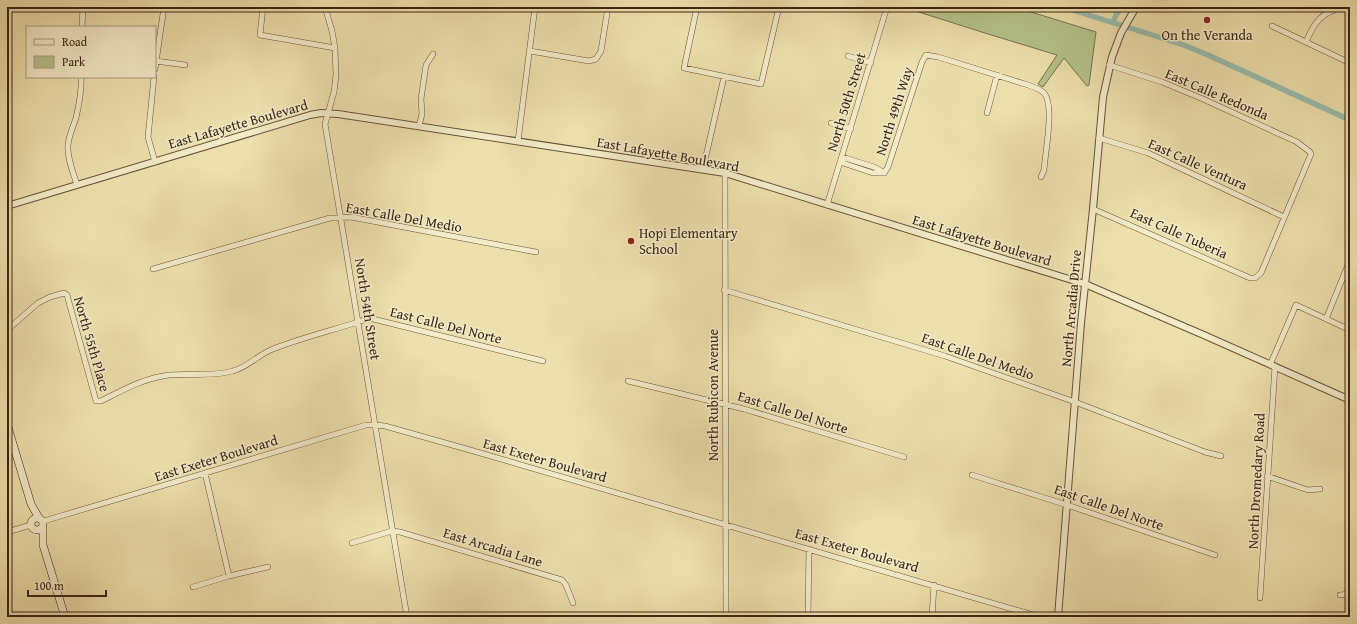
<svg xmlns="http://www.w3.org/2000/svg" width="1357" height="624" font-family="'Gentium Book Plus',serif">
<rect width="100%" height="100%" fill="#eddfab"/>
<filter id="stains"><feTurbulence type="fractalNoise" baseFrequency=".005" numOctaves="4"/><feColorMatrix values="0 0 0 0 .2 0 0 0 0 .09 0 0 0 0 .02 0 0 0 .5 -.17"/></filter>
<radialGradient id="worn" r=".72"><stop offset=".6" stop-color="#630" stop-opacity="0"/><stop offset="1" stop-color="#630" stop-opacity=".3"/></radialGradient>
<path fill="#b5c28b" stroke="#787350" d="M903,7H1015L1096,32L1089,85L1087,86L1064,58L1043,87L1038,84L1057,55L988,34Z"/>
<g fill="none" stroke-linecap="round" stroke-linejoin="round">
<path stroke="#99bcad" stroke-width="5.5" d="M1063,7L1181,44L1208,55L1350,120
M1113,22L1116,15L1122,7"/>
<defs>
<path id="minor" d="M263,7L260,35L335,48
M325,7L332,31L335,48L336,75L334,92L325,124L407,617
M697,7L684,68L761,84L779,7
M1272,26L1350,63
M82,27L83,7
M1306,42C1315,21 1321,13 1343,7
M530,51L589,61L596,59L601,51L608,7
M848,56L871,63
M156,61L185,65
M155,69L164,7
M154,77L148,137L155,162
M987,113L997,75
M831,123L851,129
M419,126L422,114L421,99L426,65L433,54
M1099,138L1148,153L1284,217
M518,141L535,7
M842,157L874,167L883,172
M840,162L873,173H884
M703,169L724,77
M725,173L726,617
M884,173L888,167L922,62L926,55L938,57L1028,85C1034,87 1040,89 1044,93C1055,105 1045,153 1044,170L1041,177
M77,185C73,172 67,158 68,145C69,135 73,127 76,118C79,105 82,91 81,77
M827,205L887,7
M1093,209L1250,278H1255L1261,273L1311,154L1310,152L1297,142L1203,99L1162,82L1109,65
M153,269L330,218L351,217L536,252
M724,290L945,356L1075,402L1205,452L1221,456
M1326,319L1350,260
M7,330L38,303L50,297L64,293L67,295L96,401H101C123,390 144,378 169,375C190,373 213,377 233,371C248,367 259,354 273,349C301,338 330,331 358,322L369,318L543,361
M1270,365L1296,305L1350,330
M628,381L744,409L904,457
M205,473L229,576
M972,475L1067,505L1215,555
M1267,476L1308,490L1320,489
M44,521L366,425H375L385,426L470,450L1040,617
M7,532L31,525
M352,543L392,531L400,532L562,580L566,585L573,603
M193,587L229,576L268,567
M1340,595L1350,594
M1260,598L1275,366
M808,617L809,549
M932,617L934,585"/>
<path id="tertiary" d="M7,206L310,115L321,113L338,114L725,173L1085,284L1206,336L1350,400
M1058,617L1081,323L1093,209L1103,97L1112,57L1121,33L1136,7"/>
<path id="secondary" d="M7,424L31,504L39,518
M31 524a6 6 0 1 1 12 0a6 6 0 1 1-12 0Z
M43,527V545L65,617"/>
</defs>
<use href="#minor" stroke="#68533a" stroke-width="6"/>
<use href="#tertiary" stroke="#68533a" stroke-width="8"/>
<use href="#secondary" stroke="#3b2415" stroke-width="8"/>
<use href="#minor" stroke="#f3eac8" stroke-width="5"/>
<use href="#tertiary" stroke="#f3eac8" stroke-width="6"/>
<use href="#secondary" stroke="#f3eac8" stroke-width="7"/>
</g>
<g fill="#8f2418" stroke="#f3eac8" stroke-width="1.5">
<circle cx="1207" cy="20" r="4"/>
<circle cx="631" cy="241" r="4"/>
</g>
<g text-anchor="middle" stroke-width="3" stroke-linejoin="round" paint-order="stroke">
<g font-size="14" fill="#3b2415" stroke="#f3eac8">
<text x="1207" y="40">On the Veranda</text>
<text x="639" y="238" text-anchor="start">Hopi Elementary<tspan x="639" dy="16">School</tspan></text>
</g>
<g font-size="14" fill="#3b2415" stroke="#f3eac8">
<text transform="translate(1217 94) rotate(23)" y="5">East Calle Redonda</text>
<text transform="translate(846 102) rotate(-73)" y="5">North 50th Street</text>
<text transform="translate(894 111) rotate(-72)" y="5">North 49th Way</text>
<text transform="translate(238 124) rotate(-16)" y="5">East Lafayette Boulevard</text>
<text transform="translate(668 154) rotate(10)" y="5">East Lafayette Boulevard</text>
<text transform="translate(1198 164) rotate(24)" y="5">East Calle Ventura</text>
<text transform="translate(404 217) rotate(10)" y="5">East Calle Del Medio</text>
<text transform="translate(1179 233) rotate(24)" y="5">East Calle Tuberia</text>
<text transform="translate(982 240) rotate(17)" y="5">East Lafayette Boulevard</text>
<text transform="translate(1071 308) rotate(-85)" y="5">North Arcadia Drive</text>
<text transform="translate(368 309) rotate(81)" y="5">North 54th Street</text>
<text transform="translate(446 325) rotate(14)" y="5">East Calle Del Norte</text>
<text transform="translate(92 344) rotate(74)" y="5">North 55th Place</text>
<text transform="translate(978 356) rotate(19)" y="5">East Calle Del Medio</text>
<text transform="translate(713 395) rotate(-90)" y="5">North Rubicon Avenue</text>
<text transform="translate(793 412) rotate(17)" y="5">East Calle Del Norte</text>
<text transform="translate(216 458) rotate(-17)" y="5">East Exeter Boulevard</text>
<text transform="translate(545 460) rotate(16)" y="5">East Exeter Boulevard</text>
<text transform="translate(1256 481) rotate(-87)" y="5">North Dromedary Road</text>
<text transform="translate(1109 507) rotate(19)" y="5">East Calle Del Norte</text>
<text transform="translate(493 547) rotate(17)" y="5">East Arcadia Lane</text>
<text transform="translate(857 550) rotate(16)" y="5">East Exeter Boulevard</text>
</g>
</g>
<rect width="1357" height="624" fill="none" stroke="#eddfab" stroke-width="24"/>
<rect x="8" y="8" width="1341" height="608" fill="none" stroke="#3b2415" stroke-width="2"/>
<rect x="12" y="12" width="1333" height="600" fill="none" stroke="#3b2415"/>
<rect x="26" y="26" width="130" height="52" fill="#f3eac8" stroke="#a99b80"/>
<rect x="34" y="39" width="20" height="6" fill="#f3eac8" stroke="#a99b80"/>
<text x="62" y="46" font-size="12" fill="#3b2415">Road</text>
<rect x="34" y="56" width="20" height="12" fill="#b5c28b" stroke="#a99b80"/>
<text x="62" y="66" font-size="12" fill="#3b2415">Park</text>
<path d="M28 590v6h78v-6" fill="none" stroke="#3b2415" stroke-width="2"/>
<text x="34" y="590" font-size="12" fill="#3b2415" stroke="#f3eac8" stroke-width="3" paint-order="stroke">100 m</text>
<rect width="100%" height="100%" filter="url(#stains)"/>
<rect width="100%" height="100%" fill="url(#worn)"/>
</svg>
